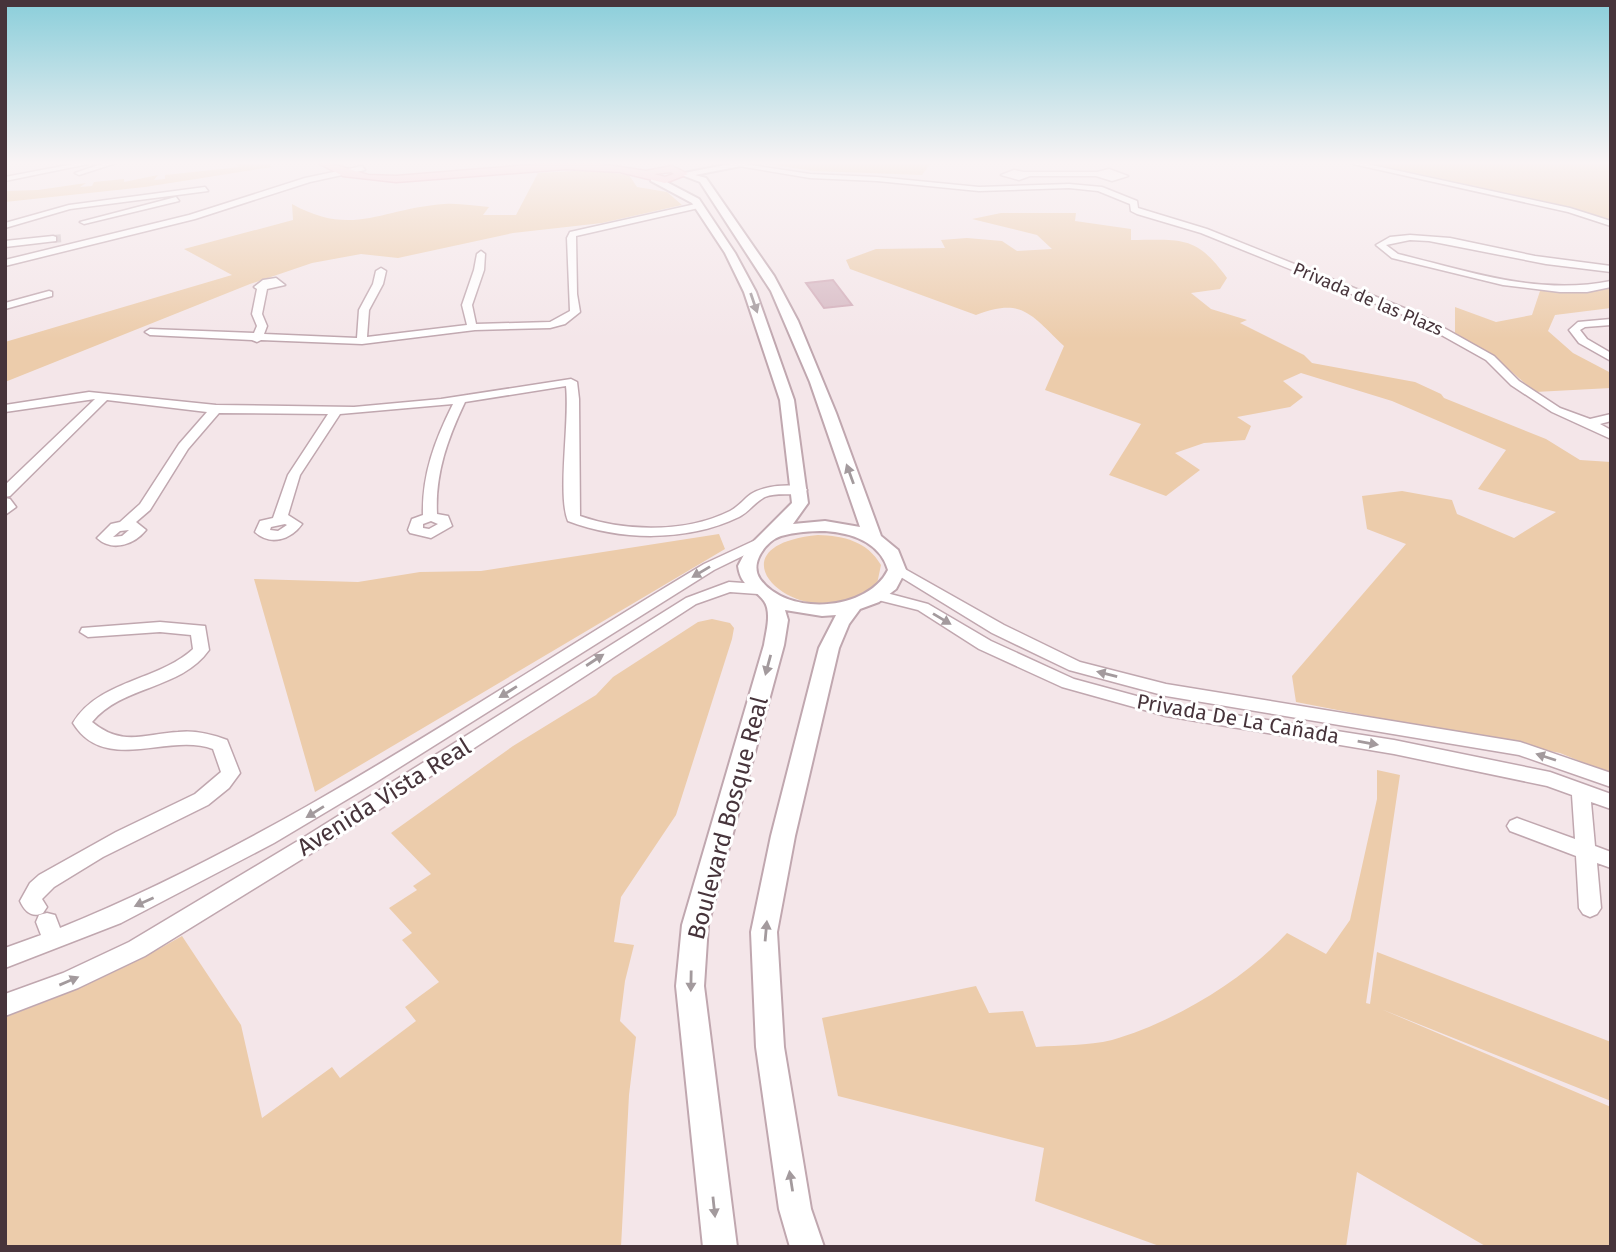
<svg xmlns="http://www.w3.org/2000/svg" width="1616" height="1252" font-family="'Fira Sans',sans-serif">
<rect width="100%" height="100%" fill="#f4e6e9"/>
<path fill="#ecccab" d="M235,164H268L272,167L145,187L5,202V191L38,190L86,183L80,187L92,186L94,182L124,179V182L158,175L154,180L165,179V175L240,167Z
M769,164H930L922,175L813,171Z
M1364,164H1611V220L1608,219Z
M589,170L629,175L637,187L667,192L682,205L602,223L513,233L398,258L361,254L312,263L250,284L5,382V342L232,275L184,249L293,220L292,204C353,238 382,208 445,204C459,203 474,206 489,207L483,215H516L538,173Z
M1001,213H1076L1075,221L1131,229V240C1182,240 1196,235 1227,278L1220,289L1191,293L1211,309L1247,320L1240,323L1304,355L1312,363L1415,382L1441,394L1444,398L1546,439L1580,460L1611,462V774L1560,753L1296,702L1292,676L1406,544L1367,529L1362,496L1402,491L1452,500L1457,514L1514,538L1556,512L1478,489L1506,450L1392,401L1301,373L1283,381L1303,397L1290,407L1237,417L1251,426L1245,440L1204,443L1175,453L1200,470L1166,496L1109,475L1141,424L1045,390L1064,346C1031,315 1023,297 976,315L850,269L846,260L876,249L945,248L941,240L967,238L1002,241L1017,251L1052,249L1037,235L972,219Z
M1611,286V308L1555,315L1548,331L1573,353L1611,373V388L1535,392L1497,359L1455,333V307L1496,322L1532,315L1540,291H1597Z
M719,534L725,549L315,792L254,579L358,582L420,572L481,571Z
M818,535C844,536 867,541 881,565L877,584C811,646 695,547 818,535Z
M712,619L730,623L734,628L732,639L676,815L621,897L614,942L634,945L625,981L620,1021L636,1037L629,1095L621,1247H5V1017C67,995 125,969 182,936L241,1025L262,1118L332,1067L340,1078L416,1021L405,1007L439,982L402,940L412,933L389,908L417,890L413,886L431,874L391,833L513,746L596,695L613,677L698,622Z
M1377,770L1400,775L1366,1003L1370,1004L1377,952L1611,1042V1101L1381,1009L1611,1107V1247H1487L1357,1172L1346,1247H1162L1035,1201L1044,1148L838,1096L822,1018L976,986L989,1013L1023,1011L1036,1047C1060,1045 1088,1046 1112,1040C1172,1023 1244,980 1287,933L1326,954L1350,920L1377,799Z"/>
<path fill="#d7bac4" stroke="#d2adb9" stroke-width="2" d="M833,280L852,305L824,308L806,283Z"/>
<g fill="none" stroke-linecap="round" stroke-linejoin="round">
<path stroke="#d1c2c6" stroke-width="8" stroke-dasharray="8 4.5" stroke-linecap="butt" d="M53,239L65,238"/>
<defs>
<path id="minor" d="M73,164H88L5,181V177Z
M101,164H113L79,175L75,173Z
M726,164H744L810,174L877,177L979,187L1069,184L1102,187L1137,201L1138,208L1207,229L1419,314L1494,356L1519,381L1560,408L1590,419L1611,414V421L1600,424L1611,430V439L1552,412L1511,385L1486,360L1411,318L1201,233L1137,214L1131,211L1130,204L1098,191L1069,188L979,191L877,181L810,178Z
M1353,164H1367L1570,208L1611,221V226L1568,212Z
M362,166L365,170L310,182L195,219L5,266V260L189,215L305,178Z
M1109,169L1128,176L1112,181L1096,176H1030L1019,180L1001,175L1014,170L1024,172H1097Z
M205,187L208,191L70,209L5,228V223L69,205Z
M176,197L179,201L84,224L80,222Z
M700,203L703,207L576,236L577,294L580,312L565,324L550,328L475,330L362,344L261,340L257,342L252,340L150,335L145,332L150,329L254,333L257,326L252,314L257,289L254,287L263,280L276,278L285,285L267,289L262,314L267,326L264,334L357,338L359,310L373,284L376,271L381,268L386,271L383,284L369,310L367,337L467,325L462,305L474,270L477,254L481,251L485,254L484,270L472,305L476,324L550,322L570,311L567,238L570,232Z
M1410,235L1450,238L1535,256L1611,266V272L1546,264L1429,241L1410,240L1386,245L1398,254C1468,271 1538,296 1611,281V287L1587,292H1560L1503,285L1392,258L1376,245L1390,237Z
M53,236L56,237V241L5,247V241Z
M49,291L52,292V296L5,309V303Z
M1611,319V325L1585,327L1580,330L1587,339L1611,353V361L1579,343L1569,330L1578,322Z
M571,379L577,382L579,399L580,516C625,532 686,533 730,511C738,507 744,499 751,494C766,485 788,484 805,487L807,490C797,498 778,491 765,497C755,502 749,512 739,517C687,542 621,541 568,521C557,495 570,421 566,386L465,402C448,438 435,473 437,514L448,516L452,526L431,538L410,533L408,530L412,519L423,515C422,474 435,440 453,404L340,414L300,475L288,515L302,524C291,540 270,546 255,532L260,521L273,518L288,475L328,414L219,413L188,449L150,510L136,522L146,530C134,545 112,552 97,538L111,524L120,522L140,504L179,444L207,412L107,400L10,496L5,497V485L95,399L5,412V405L89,392L216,405L354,407L441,399ZM431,521L438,524L429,529L423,528V524ZM285,524L287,525L278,531L270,530L271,527ZM129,530L122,536L113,537L120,531Z
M5,498L10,499L16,507L5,515Z
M762,537L767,538L769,541L767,544L714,570L373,784L274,843L121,923L5,968V948L41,935L36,922L39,915L47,913L55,915L60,928C289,835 493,690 704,564Z
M896,564L1004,625L1080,662L1166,684L1520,742L1611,773V787L1519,755L1166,696L1069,670L992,633L891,571L889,568L891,565Z
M729,582L758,584L766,589L758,594L730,592L696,604L320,848L145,956L78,988L5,1016V994L63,973L129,942L306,836L686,598Z
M879,591L928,604L991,641L1074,679L1166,704L1394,740L1550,772L1611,794V809L1591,802L1595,846L1611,852V868L1597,863L1601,908L1597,914L1590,917L1583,914L1579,908L1576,856L1510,831L1507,826L1510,821L1517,818L1575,839L1572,795L1547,786L1394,754L1166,716L1062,687L979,649L918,610L874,599L871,596Z
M160,622L205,626L209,650C181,690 122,685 92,722C122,747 144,734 178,732C196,730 211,734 227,740L240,773L229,788L208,805L103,857L54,887L42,899L47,907L43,913C32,918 25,912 20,901L30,883L39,875L116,832L195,794L221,772L213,749C169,732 105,775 73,723C99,680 158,681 193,649L191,635L160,632L88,637L80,632L82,628Z"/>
<path id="tertiary" d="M730,164H751L695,175L706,178L774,276L798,321L836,413L881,536L898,550L906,570L896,589L879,602L860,609L849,624L839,648L795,836L777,932L784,1047L811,1209L824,1247H790L779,1209L756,1047L751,932L771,836L819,648L836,615L822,616L785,610L788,620L784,645L708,925L704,986L737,1247H703L676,986L682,925L764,645C766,632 772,612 764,601C754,587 741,588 738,566L748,547L792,503L780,400L744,292L725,253L692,203L651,181V177H657L699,199L735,253L756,292L794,400L808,503L793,524L825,521L860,527L810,382L771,291L700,182L679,174ZM825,531C852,533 880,542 888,570C868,611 787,617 760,579C749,563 766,541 781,536C795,532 811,531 825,531Z"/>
<path id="secondary" d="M320,164H333L368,175L396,176L542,164H600L646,171L672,166L688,174L665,183L620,172L566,169L396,182L343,176ZM671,172L674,174L665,177L654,174Z"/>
</defs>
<use href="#minor" stroke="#c0a7af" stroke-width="3"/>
<use href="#tertiary" stroke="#c0a7af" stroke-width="4"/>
<use href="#secondary" stroke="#e197a7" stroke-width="3"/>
<use href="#minor" fill="#fff" fill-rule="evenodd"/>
<use href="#tertiary" fill="#fff" fill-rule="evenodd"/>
<use href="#secondary" fill="#ffc5cf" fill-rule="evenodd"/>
</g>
<defs><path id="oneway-solid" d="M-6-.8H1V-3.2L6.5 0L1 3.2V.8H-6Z" transform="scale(1.75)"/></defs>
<g fill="#a39a9d">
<use href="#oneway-solid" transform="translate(754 303) rotate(71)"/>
<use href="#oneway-solid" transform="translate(850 474) rotate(-110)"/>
<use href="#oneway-solid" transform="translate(701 572) rotate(149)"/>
<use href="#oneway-solid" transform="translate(942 619) rotate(31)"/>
<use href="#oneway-solid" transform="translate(595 660) rotate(-33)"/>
<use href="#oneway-solid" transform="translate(768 665) rotate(105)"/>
<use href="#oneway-solid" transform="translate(1107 674) rotate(-166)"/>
<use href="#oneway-solid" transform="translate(508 692) rotate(148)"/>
<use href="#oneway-solid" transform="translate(1368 743) rotate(10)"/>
<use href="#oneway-solid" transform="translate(1546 757) rotate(-162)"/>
<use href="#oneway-solid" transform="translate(315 812) rotate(148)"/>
<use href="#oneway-solid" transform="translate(144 902) rotate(156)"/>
<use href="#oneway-solid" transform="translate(766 931) rotate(-85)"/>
<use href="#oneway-solid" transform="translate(69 981) rotate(-23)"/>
<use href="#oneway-solid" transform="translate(691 981) rotate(91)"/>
<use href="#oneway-solid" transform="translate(791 1181) rotate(-99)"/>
<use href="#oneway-solid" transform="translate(714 1207) rotate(84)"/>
</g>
<linearGradient id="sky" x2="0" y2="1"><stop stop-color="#8aceda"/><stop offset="0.48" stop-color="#faf4f5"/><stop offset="1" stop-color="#faf4f5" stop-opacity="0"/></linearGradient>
<rect width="1616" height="339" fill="url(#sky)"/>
<g text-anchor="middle" stroke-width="6" stroke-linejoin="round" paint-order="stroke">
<g font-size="18" fill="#47343b" stroke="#fff">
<text transform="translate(1368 299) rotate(23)" y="6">Privada de las Plazs</text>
</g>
<g font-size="21" fill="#47343b" stroke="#fff">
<text transform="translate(1238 719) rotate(10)" y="7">Privada De La Cañada</text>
</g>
<g font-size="24" fill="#47343b" stroke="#fff">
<text transform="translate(384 797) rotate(-32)" y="8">Avenida Vista Real</text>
<text transform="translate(728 818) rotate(-75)" y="8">Boulevard Bosque Real</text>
</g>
</g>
<rect width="1616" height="1252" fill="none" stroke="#47343b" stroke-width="14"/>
</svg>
